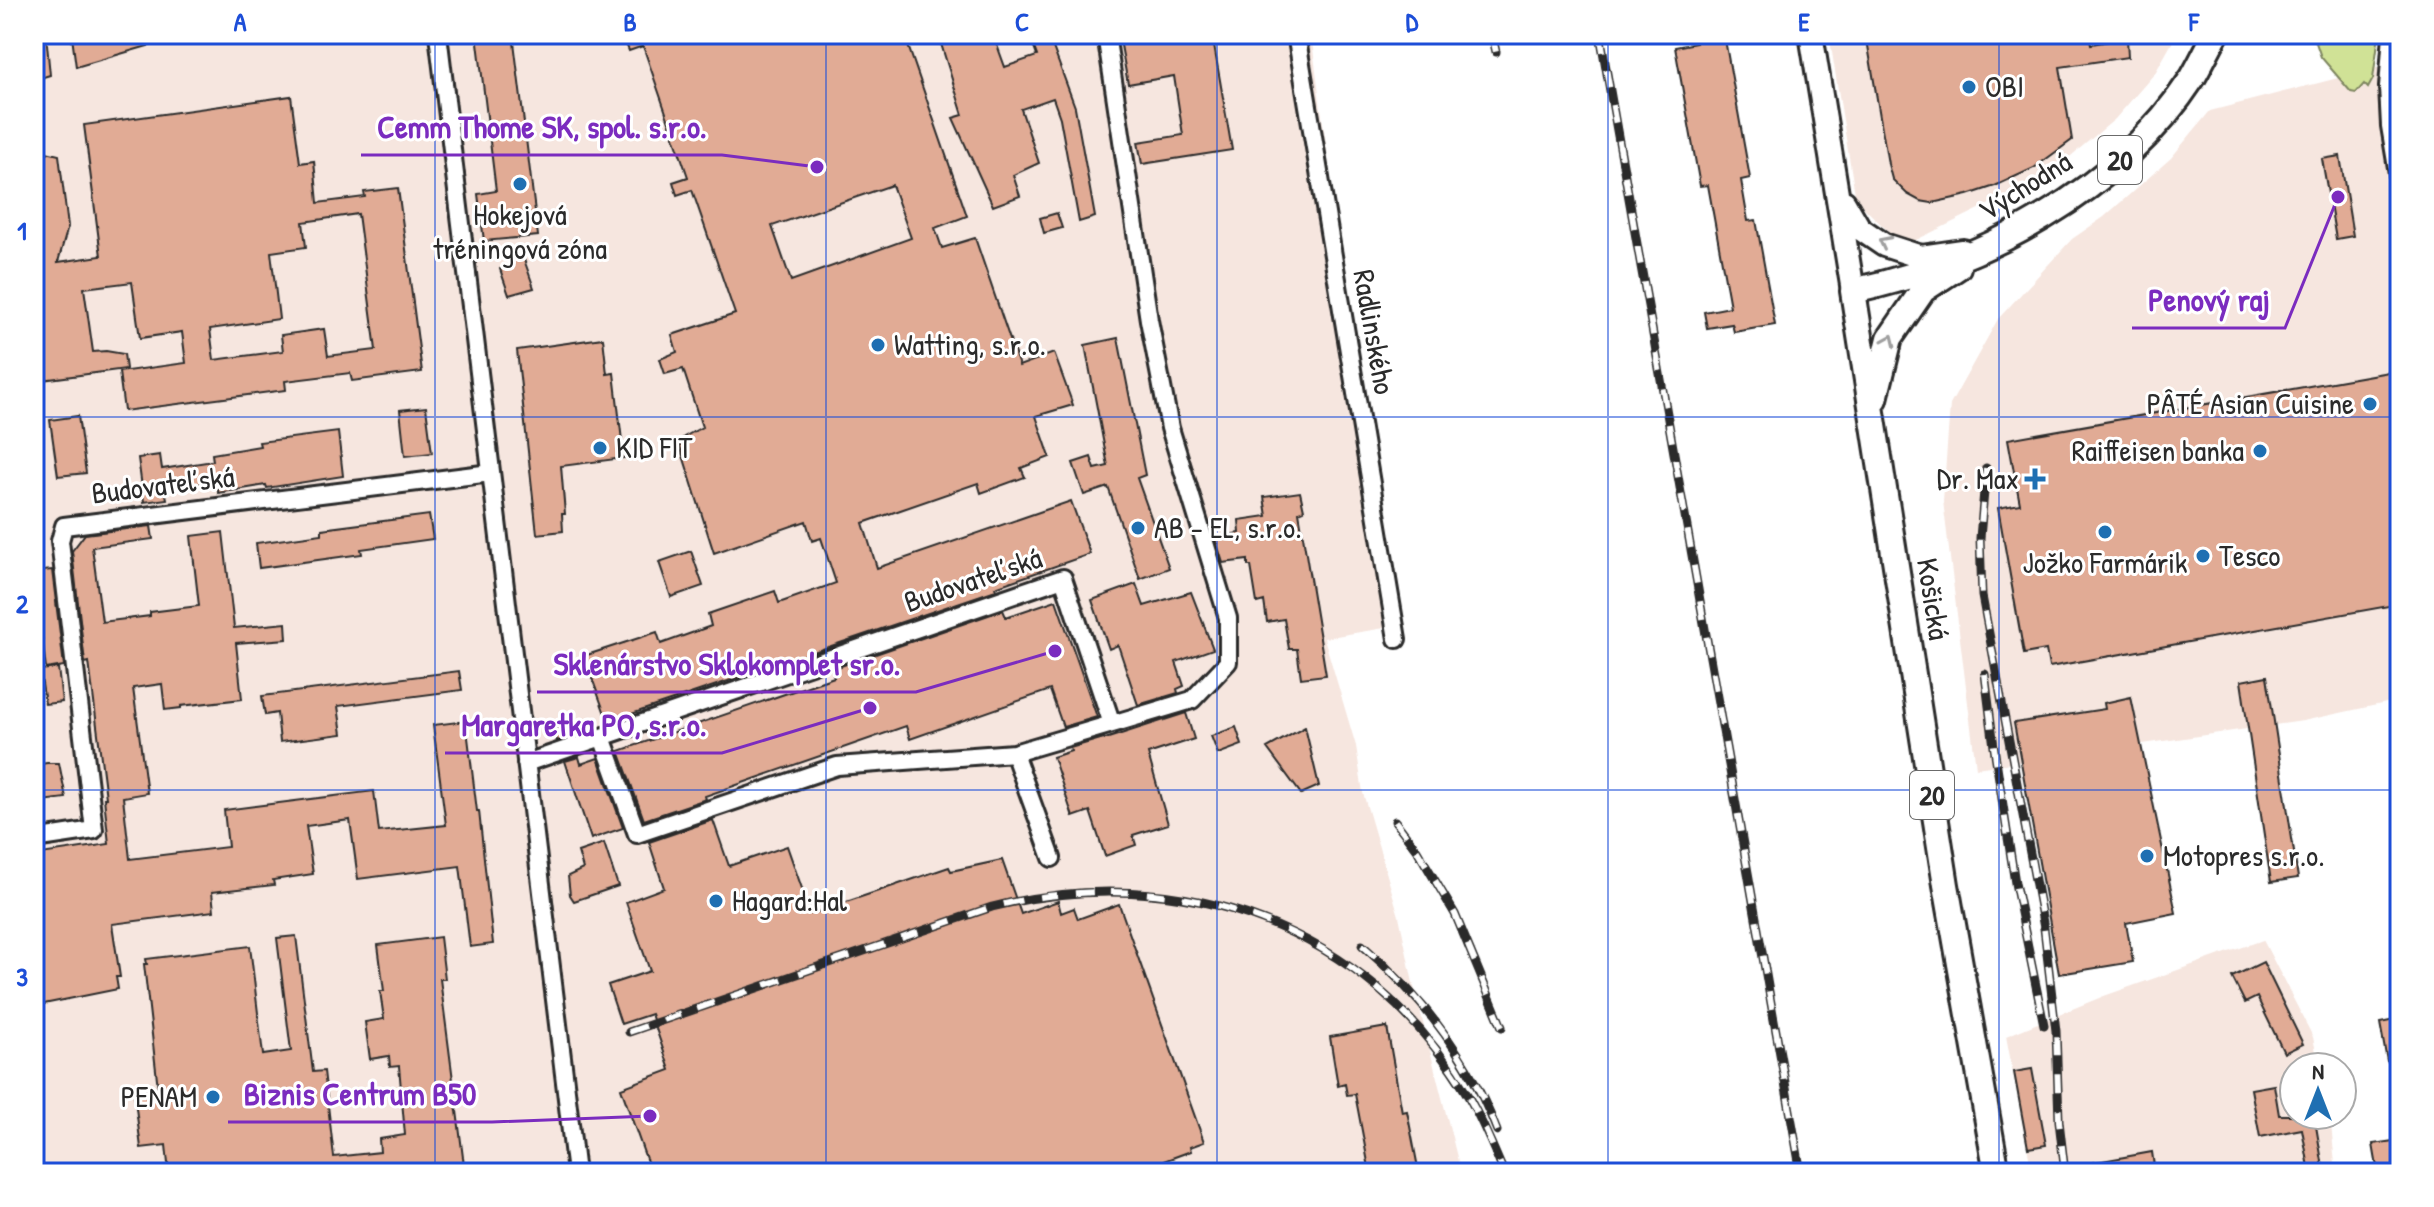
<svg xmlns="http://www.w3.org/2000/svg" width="2434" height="1207" font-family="'Patrick Hand',sans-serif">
<rect width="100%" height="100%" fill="#fff"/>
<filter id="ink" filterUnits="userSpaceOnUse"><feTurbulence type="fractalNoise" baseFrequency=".0125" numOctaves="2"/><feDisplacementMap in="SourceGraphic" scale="16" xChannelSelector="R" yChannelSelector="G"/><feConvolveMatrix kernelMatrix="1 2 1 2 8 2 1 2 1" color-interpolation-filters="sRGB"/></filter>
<g filter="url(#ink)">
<path fill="#f6e6df" d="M34,34H1311L1391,627L1324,638L1356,746L1363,793L1399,916L1413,983L1461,1173H34Z
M1829,34H2177L2155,73L2115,119L2047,176L1914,241L1890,233L1856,200Z
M2400,62V700L2303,721L1976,768L1943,501L1950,405L1998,319L2072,239L2104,217L2171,158L2210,111Z
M2263,940L2313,1037L2319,1067H2294V1115H2330L2336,1173H2032L2006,1036L2104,996Z"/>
<path fill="#d0e296" stroke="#7e8660" stroke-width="2" d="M2313,34H2379L2373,79L2368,88L2364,84L2356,93L2351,92L2321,57Z"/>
<path fill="#e1ab95" stroke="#2b2b2b" stroke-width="2" fill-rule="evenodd" d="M34,34H46L50,75L34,80Z
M84,34H174L175,38L76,67L72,37Z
M477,34H513L538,236L484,241L478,194L496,191Z
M622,34H904L967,216L935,228L942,248L975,238L1019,366L1054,353L1073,405L1036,416L1050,457L1021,468L1025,477L981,493L978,483L863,523L877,568L1071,501L1090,554L995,587L996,590L608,722L584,656L657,632L661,644L711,626L708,614L775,591L779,603L836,583L821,538L812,541L806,521L714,553L679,443L684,437L702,427L683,369L665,374L660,359L677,352L672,335L735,314L692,190L677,195L673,182L688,177L643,46L629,51ZM892,185L911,238L791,281L772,226Z
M938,34H993L1005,67L1037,56L1029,34H1048L1075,107L1095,217L1079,222L1060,118L1053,98L1021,109L1039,163L1013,175L1020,196L993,206L953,118L963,115Z
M1119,34H1212L1232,150L1142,164L1138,142L1183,135L1174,76L1128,84Z
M1694,34H1724L1750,178L1741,180L1748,221L1756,220L1775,325L1734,332L1732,324L1707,328L1704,312L1730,307L1708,185L1700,186L1675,47L1696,43Z
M1866,34H2089L2091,44L2127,38L2128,57L2060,67L2072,140L2034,168L1995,186L1968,195L1932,203L1920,201L1907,194L1892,179L1888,164Z
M291,96L300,163L314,161L318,203L365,197L364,192L398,188L422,372L352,381L350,373L285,381L286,390L124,411L119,372L186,363L182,332L140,338L132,282L84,288L93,352L106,351L124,354L126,369L34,381V149L59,155L68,227L58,262L101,256L84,125ZM358,214L376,350L328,356L324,329L281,335L283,351L214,360L210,329L279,319L271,252L306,247L303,222Z
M2340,156L2353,236L2336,239L2322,159Z
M1057,213L1062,228L1044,233L1040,218Z
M520,248L534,288L509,295L500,269L513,264L509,251Z
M603,338L607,374L614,373L624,458L561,466L565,514H562L563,531L537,534L517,350Z
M1118,338L1145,475L1137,478L1169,568L1140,579L1108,487L1084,495L1073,463L1091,457L1095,469L1108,466L1085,345Z
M2400,370V604L2049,667L2046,650L2024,654L1998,508L2020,504L2008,439Z
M426,407L432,453L405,456L400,410Z
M78,416L86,473L58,476L50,420Z
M338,432L343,476L267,488L266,485L218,493V481L165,489L167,499L144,502L138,458L160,455L162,469L213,461L212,454L260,446L259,442Z
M1300,492L1304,510L1299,512L1326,675L1301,678L1297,649H1289L1284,619L1267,622L1264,601L1257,603L1251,566H1248V560L1223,563L1215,537L1240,533L1239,520L1267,516L1264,497Z
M429,515L433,539L361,549L362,554L259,568L256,543L322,534V529Z
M151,526L153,539L92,547L102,622L150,616V612L199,606L191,536L223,532L234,628L286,623L287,639L236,643L242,699L181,706V708L165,710L162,684L133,688L147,793L123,797L130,859L228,847L224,810L374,791L379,832L446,825L433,725L466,721L477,811H479L493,944L470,947L460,866L358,879L350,820L306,826L313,874L273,880L274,885L212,892L214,911L112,924L120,977H116L118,989L34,1006V855L109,844L104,798H106L89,662L85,663L72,551L85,534Z
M691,551L703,586L671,597L659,562Z
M52,570L64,666L46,669L34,572Z
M1136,584L1144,606L1191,592L1213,649L1176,662L1184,686L1177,689L1178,693L1138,705L1118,645L1109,649L1092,600Z
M1056,600L1097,717L1063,727L1050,690L910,739L906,726L705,796L706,799L644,820L619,751L834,677L832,669L1003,610L1006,617Z
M58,668L62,702L45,704L40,670Z
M459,671L462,690L338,706L342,734L280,742L277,713L265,715L262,696Z
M2267,676L2298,878L2271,882L2241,681Z
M2131,697L2176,913L2126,923L2133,962L2059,974L2014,723L2105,709L2104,703Z
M1186,713L1194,739L1148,754L1168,824L1133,835L1136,845L1105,856L1090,811L1073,817L1053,757L1071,751L1070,748L1104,738L1105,739Z
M568,725L572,736L557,741L553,729Z
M1236,727L1242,745L1218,754L1211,736Z
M1305,727L1319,786L1301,794L1267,748Z
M579,757L581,764L598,758L623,828L591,839L565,761Z
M47,763H59L66,798L34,802V765Z
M713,820L729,866L787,846L811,914L949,867L951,871L1002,860L1021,914L1058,901L1061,913L1074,908L1078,919L1119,904L1204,1142L1190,1147L1191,1151L1150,1166L1152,1169L1140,1173H651L621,1088L670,1070L651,1014L621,1024L608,985L650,971L626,902L664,888L649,842Z
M604,843L618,886L574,901L570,895L568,876L583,869L578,852Z
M296,936L313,1072L324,1071L334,1157L380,1152L379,1139L405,1135L399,1066L390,1067L389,1056L370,1059L365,1022L384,1019L380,991H384L378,945L440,937L445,979H440L465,1173H169L166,1145L141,1148L134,1092L158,1088L144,964H147L146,959L250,946L263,1055L291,1051L277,938Z
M2263,962L2303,1044L2284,1053L2257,997L2245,1003L2232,977Z
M2400,1019V1059L2387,1061L2380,1023Z
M1387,1027L1402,1112L1407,1111L1419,1173H1370L1355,1094L1347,1095L1345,1084L1338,1086L1330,1037Z
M2032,1069L2046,1145L2028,1148L2014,1072Z
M2274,1085L2279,1115H2336V1122L2316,1126L2324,1173H2310L2302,1129L2260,1137L2251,1089Z
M2400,1140V1173H2378L2373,1144Z
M2152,1152L2155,1173H2080V1165Z"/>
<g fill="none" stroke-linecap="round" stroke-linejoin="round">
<defs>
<path id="street" d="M438,34L576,1173
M1106,34L1149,320L1170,428L1228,618V662L1192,700L1112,724
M1296,34L1397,639
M2392,34L2388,87L2390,126L2400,186
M1014,753L1052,858
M526,763L602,737L1063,578L1112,724L1014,753L837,766L637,834L602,737
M34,839L94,830L60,541L64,526L491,473"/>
<path id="secondary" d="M1811,34L1853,291
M1844,202L1859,228L1884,245L1921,257L1963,251"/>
<path id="primary" d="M1875,399L1890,338L1923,290L1958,267
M1997,1173L1946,885L1853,291C1984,262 2117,193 2193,77C2201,63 2208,48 2216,34"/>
</defs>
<use href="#street" stroke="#2b2b2b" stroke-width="22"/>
<use href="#secondary" stroke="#2b2b2b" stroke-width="28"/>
<use href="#primary" stroke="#2b2b2b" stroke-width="30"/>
<use href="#street" stroke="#fff" stroke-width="16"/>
<use href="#secondary" stroke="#fff" stroke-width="22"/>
<use href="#primary" stroke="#fff" stroke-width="24"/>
<defs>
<path id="rail" d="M1492,34L1496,52
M1600,34L1801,1173
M1986,468L1980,538L1982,596L2044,928L2056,1031L2059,1121L2065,1173
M1985,674L1994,747L2015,883L2044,1025
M1395,821L1417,850L1455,914L1502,1027
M1362,945C1421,996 1469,1057 1497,1131
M629,1032L992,907C1179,859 1368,927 1468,1096C1482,1120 1493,1147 1504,1173
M1540,1167L1541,1173"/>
</defs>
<use href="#rail" stroke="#2b2b2b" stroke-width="9"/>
<use href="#rail" stroke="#fff" stroke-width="6" stroke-dasharray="18" stroke-linecap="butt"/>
</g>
<defs><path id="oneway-chevron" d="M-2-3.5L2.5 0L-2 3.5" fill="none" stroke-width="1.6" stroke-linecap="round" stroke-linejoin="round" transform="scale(2)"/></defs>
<g stroke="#a0a0a0">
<use href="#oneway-chevron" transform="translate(1884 242) rotate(-153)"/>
<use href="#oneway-chevron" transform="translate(1890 340) rotate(-66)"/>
</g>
</g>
<path fill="none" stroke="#1d4ed8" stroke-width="2" stroke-opacity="0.55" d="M435,34V1173M826,34V1173M1217,34V1173M1608,34V1173M1999,34V1173M34,417H2400M34,790H2400"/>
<g fill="#1f6fb2" stroke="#fff" stroke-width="3">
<circle cx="1969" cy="87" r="8"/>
<circle cx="520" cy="184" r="8"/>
<circle cx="878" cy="345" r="8"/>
<circle cx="2370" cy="404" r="8"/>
<circle cx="600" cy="448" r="8"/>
<circle cx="2260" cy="451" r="8"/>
<path d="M2031 467h8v8h8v8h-8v8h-8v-8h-8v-8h8z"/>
<circle cx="1138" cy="528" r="8"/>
<circle cx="2105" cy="532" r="8"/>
<circle cx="2203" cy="556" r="8"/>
<circle cx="2147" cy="856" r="8"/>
<circle cx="716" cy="901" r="8"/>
<circle cx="213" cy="1097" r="8"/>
</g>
<g text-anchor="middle" stroke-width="6" stroke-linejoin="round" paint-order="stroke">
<g fill="#fff" stroke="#6b6b6b" stroke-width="2">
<rect x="2098" y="136" width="44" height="48" rx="6"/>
<rect x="1910" y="771" width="44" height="48" rx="6"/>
</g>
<g font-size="28" font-weight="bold" fill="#2b2b2b">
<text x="2120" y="170">20</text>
<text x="1932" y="805">20</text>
</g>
<g font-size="30" fill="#2b2b2b" stroke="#fff" text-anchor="start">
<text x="1985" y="97">OBI</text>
<text x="520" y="225" text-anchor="middle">Hokejová<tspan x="520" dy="34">tréningová zóna</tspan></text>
<text x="894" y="355">Watting, s.r.o.</text>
<text x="2354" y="414" text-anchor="end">PÂTÉ Asian Cuisine</text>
<text x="616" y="458">KID FIT</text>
<text x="2244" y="461" text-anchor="end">Raiffeisen banka</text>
<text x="2019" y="489" text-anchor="end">Dr. Max</text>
<text x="1154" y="538">AB - EL, s.r.o.</text>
<text x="2219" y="566">Tesco</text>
<text x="2105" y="573" text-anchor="middle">Jožko Farmárik</text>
<text x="2163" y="866">Motopres s.r.o.</text>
<text x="732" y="911">Hagard:Hal</text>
<text x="197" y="1107" text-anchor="end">PENAM</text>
</g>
<g font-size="30" fill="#2b2b2b" stroke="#fff">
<text transform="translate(2025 186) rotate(-32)" y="10">Východná</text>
<text transform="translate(1374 332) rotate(80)" y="10">Radlinského</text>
<text transform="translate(163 485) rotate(-7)" y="10">Budovateľská</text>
<text transform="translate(973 580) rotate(-19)" y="10">Budovateľská</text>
<text transform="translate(1933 599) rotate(81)" y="10">Košická</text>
</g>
</g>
<path fill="none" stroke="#7b2cbf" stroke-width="3" d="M817 167L722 155H361M2338 197L2285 328H2132M1055 651L916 692H537M870 708L722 753H445M650 1116L492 1122H228"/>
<g fill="#7b2cbf" stroke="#fff" stroke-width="3">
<circle cx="817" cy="167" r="8"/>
<circle cx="2338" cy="197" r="8"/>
<circle cx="1055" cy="651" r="8"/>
<circle cx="870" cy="708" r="8"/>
<circle cx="650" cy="1116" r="8"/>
</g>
<g font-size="32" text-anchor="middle" font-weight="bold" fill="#7b2cbf" stroke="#fff" stroke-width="6" stroke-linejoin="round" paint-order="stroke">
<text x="542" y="138">Cemm Thome SK, spol. s.r.o.</text>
<text x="2209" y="311">Penový raj</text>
<text x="727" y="675">Sklenárstvo Sklokomplet sr.o.</text>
<text x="584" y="736">Margaretka PO, s.r.o.</text>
<text x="360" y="1105">Biznis Centrum B50</text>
</g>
<rect width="2434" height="1207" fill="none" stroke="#fff" stroke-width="88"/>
<g transform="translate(2318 1091)"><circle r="38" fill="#ffffff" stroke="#aaaaaa" stroke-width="2"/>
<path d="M0-6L14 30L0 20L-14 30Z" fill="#1f6fb2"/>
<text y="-12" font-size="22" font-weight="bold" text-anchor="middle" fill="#2b2b2b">N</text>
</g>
<rect x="44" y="44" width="2346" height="1119" fill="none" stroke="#1d4ed8" stroke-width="3"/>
<g font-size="26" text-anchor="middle" font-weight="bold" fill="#1d4ed8">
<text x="240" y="31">A</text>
<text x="630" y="31">B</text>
<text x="1022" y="31">C</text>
<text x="1412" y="31">D</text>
<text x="1804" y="31">E</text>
<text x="2194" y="31">F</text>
<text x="22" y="240">1</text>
<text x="22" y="613">2</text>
<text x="22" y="986">3</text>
</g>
</svg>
